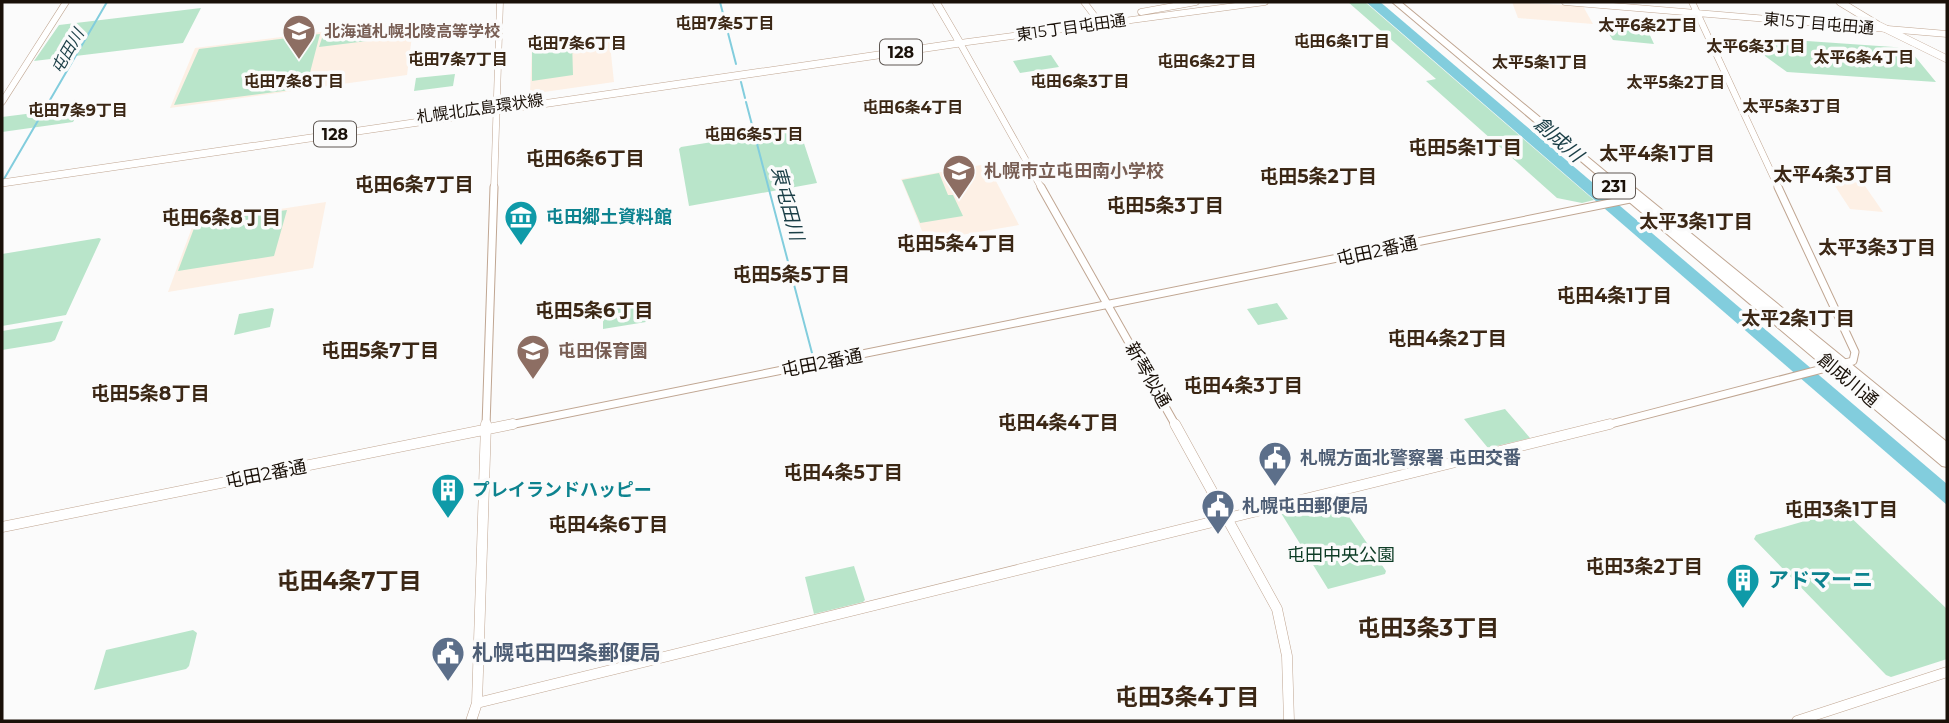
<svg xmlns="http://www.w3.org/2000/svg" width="1949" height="723" font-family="Montserrat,'Noto Sans JP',sans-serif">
<rect width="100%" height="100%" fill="#fbfbfb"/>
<path fill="#fdf0e5" d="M1512,2L1583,6L1593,24L1518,18Z
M414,20L407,75L170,108L195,48Z
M609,35L614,82L530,94L532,45Z
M987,164L1019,225L926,241L901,179Z
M1831,180L1863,183L1883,212L1850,209Z
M326,202L313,268L168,292L194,222Z"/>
<path fill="#b9e5ca" d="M1348,2H1365L1594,200L1582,203L1557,198L1426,81L1436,79Z
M201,8L183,43L34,61L59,25Z
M1605,28L1648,31L1654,44L1613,40Z
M370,29L367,41L319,47L323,35Z
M320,34L306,88L174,105L199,49Z
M1763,38L1908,48L1936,82L1787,72L1765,56L1762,51Z
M572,41L573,75L532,81V46Z
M1051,55L1059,67L1020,73L1013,61Z
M455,74L453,86L414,91L416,78Z
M81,107L73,122L2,132V117Z
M799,128L817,183L689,206L679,149L681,147Z
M939,173L948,195H953L963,216L920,223L902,180Z
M287,210L274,256L178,271L196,223Z
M99,238L101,239L66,315L2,326V254Z
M649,299L652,321L603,329V307Z
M1277,303L1288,319L1258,325L1247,309Z
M272,308L274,309L270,327L234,335L239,314Z
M63,321L55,340L51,342L2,350V331Z
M1505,409L1530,438L1488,448L1464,419Z
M1337,499L1386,571L1385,574L1328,589L1281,513Z
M1843,510L1947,609V659L1891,677L1886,675L1754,539L1756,535Z
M854,566L865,600L863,602L814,614L805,577Z
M193,630L197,633L189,666L186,669L94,690L106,650Z"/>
<path fill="#82cddd" d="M1366,2H1380L1385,6L1947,484V505Z"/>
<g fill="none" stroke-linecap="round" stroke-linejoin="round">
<path stroke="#82cddd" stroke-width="2" d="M720,2L736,64
M741,82L745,98
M746,102L812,353
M4,179L107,2"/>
<defs>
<path id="minor-far2" d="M1084,2L1100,23
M1565,2L1947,34
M1692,2L1779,189
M1141,12L1196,2
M2,102L66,2
M494,189L500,2
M1042,189L960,43L1265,2"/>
<path id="minor-far1" d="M1041,187L1176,426
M486,426L494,187
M505,426L1635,198
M1603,426L1853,361L1855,352L1778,187"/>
<path id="minor" d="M1175,424L1277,609L1287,656L1289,721
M2,527L513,424
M477,703L1610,424
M471,721L477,703L486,424
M1797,721L1947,672"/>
<path id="major" d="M1840,2L1878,25L1947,59
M2,183L960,43L936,2"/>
<path id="highway" d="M1392,2H1401L1624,187L1633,186L1947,442V467L1942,466Z"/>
</defs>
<use href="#minor-far2" stroke="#c0a692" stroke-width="7"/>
<use href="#minor-far1" stroke="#c0a692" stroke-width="9"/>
<use href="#minor" stroke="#c0a692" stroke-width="11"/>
<use href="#major" stroke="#c0a692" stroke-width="8"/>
<use href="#highway" stroke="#c0a692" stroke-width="2"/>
<use href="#minor-far2" stroke="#fff" stroke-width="6"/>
<use href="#minor-far1" stroke="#fff" stroke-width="7"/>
<use href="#minor" stroke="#fff" stroke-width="10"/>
<use href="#major" stroke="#fff" stroke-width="7"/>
<use href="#highway" fill="#fff" fill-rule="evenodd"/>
</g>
<defs>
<symbol id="school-pin" viewBox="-11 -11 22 30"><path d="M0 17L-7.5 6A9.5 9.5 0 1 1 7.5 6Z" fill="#8d6e63" stroke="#fbfbfb"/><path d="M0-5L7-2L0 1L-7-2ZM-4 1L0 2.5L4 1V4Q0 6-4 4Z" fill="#fff"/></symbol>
<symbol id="museum-pin" viewBox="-11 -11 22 30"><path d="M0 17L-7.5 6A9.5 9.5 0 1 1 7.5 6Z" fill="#0f9aa8" stroke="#fbfbfb"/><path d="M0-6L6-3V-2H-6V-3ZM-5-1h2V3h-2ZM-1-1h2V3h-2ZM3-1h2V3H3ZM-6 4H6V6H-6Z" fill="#fff"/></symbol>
<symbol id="civic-pin" viewBox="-11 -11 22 30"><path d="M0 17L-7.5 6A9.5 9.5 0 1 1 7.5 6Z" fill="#5c6f8a" stroke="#fbfbfb"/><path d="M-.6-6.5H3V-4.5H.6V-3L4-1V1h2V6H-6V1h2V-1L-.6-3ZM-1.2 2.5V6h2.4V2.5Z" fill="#fff"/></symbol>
<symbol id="building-pin" viewBox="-11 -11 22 30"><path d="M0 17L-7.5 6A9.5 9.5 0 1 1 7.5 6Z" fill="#0f9aa8" stroke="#fbfbfb"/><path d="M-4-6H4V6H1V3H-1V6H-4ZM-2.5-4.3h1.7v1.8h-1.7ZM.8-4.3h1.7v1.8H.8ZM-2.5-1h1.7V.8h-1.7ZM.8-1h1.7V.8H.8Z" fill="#fff"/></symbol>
</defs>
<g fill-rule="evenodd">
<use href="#school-pin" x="280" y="12" width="38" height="52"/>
<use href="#school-pin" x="940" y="152" width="38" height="52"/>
<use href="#museum-pin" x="502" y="198" width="38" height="52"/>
<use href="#school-pin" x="514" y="332" width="38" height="52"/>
<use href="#civic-pin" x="1256" y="439" width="38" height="52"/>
<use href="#building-pin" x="429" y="471" width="38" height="52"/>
<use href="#civic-pin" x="1199" y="487" width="38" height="52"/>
<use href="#building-pin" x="1724" y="561" width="38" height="52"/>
<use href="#civic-pin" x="429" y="634" width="38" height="52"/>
</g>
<g text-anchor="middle" stroke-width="7" stroke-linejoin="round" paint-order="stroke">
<g font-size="16" font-weight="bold" fill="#3b2715" stroke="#fbfbfb">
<text x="725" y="29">屯田7条5丁目</text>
<text x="1648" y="31">太平6条2丁目</text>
<text x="1342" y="47">屯田6条1丁目</text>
<text x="577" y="49">屯田7条6丁目</text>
<text x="1756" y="52">太平6条3丁目</text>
<text x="1864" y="63">太平6条4丁目</text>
<text x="458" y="65">屯田7条7丁目</text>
<text x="1207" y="67">屯田6条2丁目</text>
<text x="1540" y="68">太平5条1丁目</text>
<text x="294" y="87">屯田7条8丁目</text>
<text x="1080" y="87">屯田6条3丁目</text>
<text x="1676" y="88">太平5条2丁目</text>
<text x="1792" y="112">太平5条3丁目</text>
<text x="913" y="113">屯田6条4丁目</text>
<text x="78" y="116">屯田7条9丁目</text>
<text x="754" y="140">屯田6条5丁目</text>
</g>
<g font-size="16" fill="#1a1109" stroke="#fbfbfb">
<text transform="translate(1819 23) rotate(5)" y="6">東15丁目屯田通</text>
<text transform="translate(1071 27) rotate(-8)" y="6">東15丁目屯田通</text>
<text transform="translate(480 108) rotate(-8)" y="6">札幌北広島環状線</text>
</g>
<g font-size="16" font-weight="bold" fill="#785e54" stroke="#fbfbfb" text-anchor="start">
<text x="324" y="37">北海道札幌北陵高等学校</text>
</g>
<g font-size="16" font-style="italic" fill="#1a3e46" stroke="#fbfbfb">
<text transform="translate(67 51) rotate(-60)" y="6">屯田川</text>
</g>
<g fill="#fbfbfb" stroke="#5e5752" stroke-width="2">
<rect x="880" y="39.5" width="42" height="25" rx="5"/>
<rect x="314" y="121.5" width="42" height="25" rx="5"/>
<rect x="1593" y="173.5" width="42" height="25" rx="5"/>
</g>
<g font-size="16" font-weight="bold" fill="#1a1109">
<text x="901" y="58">128</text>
<text x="335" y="140">128</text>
<text x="1614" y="192">231</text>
</g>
<g font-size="18" font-weight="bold" fill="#785e54" stroke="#fbfbfb" text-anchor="start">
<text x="984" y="177">札幌市立屯田南小学校</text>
<text x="558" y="357">屯田保育園</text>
</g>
<g font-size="18" font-weight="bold" fill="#0d838f" stroke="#fbfbfb" text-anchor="start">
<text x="546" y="223">屯田郷土資料館</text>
<text x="472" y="496">プレイランドハッピー</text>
</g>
<g font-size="18" fill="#1a1109" stroke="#fbfbfb">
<text transform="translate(1377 251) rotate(-12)" y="6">屯田2番通</text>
<text transform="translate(822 363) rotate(-11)" y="6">屯田2番通</text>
<text transform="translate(1148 375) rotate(60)" y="6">新琴似通</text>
<text transform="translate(1848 380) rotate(40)" y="6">創成川通</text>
<text transform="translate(266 474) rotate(-11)" y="6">屯田2番通</text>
</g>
<g font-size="18" font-weight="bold" fill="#4e5e75" stroke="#fbfbfb" text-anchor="start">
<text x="1300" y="464">札幌方面北警察署 屯田交番</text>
<text x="1242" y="512">札幌屯田郵便局</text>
</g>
<g font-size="18" fill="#0d3c25" stroke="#fbfbfb">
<text x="1341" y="561">屯田中央公園</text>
</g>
<g font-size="19" font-style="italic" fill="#1a3e46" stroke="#fbfbfb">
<text transform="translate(1559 139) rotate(41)" y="7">創成川</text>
<text transform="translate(788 203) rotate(75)" y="7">東屯田川</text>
</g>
<g font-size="19" font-weight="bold" fill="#3b2715" stroke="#fbfbfb">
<text x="1465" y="154">屯田5条1丁目</text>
<text x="1657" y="160">太平4条1丁目</text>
<text x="585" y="165">屯田6条6丁目</text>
<text x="1833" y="181">太平4条3丁目</text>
<text x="1318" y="183">屯田5条2丁目</text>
<text x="414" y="191">屯田6条7丁目</text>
<text x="1165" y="212">屯田5条3丁目</text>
<text x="221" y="224">屯田6条8丁目</text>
<text x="1696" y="228">太平3条1丁目</text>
<text x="956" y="250">屯田5条4丁目</text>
<text x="1877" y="254">太平3条3丁目</text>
<text x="791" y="281">屯田5条5丁目</text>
<text x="1614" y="302">屯田4条1丁目</text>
<text x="594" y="317">屯田5条6丁目</text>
<text x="1798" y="325">太平2条1丁目</text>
<text x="1447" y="345">屯田4条2丁目</text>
<text x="380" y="357">屯田5条7丁目</text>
<text x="1243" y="392">屯田4条3丁目</text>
<text x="150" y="400">屯田5条8丁目</text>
<text x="1058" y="429">屯田4条4丁目</text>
<text x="843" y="479">屯田4条5丁目</text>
<text x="1841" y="516">屯田3条1丁目</text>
<text x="608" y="531">屯田4条6丁目</text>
<text x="1644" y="573">屯田3条2丁目</text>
</g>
<g font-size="21" font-weight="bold" fill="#0d838f" stroke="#fbfbfb" text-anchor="start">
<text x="1768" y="587">アドマーニ</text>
</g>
<g font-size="21" font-weight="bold" fill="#4e5e75" stroke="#fbfbfb" text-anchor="start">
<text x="472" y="660">札幌屯田四条郵便局</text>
</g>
<g font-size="23" font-weight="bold" fill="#3b2715" stroke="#fbfbfb">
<text x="349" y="589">屯田4条7丁目</text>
<text x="1428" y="636">屯田3条3丁目</text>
<text x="1187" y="705">屯田3条4丁目</text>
</g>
</g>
<rect width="1949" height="723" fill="none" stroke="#1a1109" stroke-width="7"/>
</svg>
